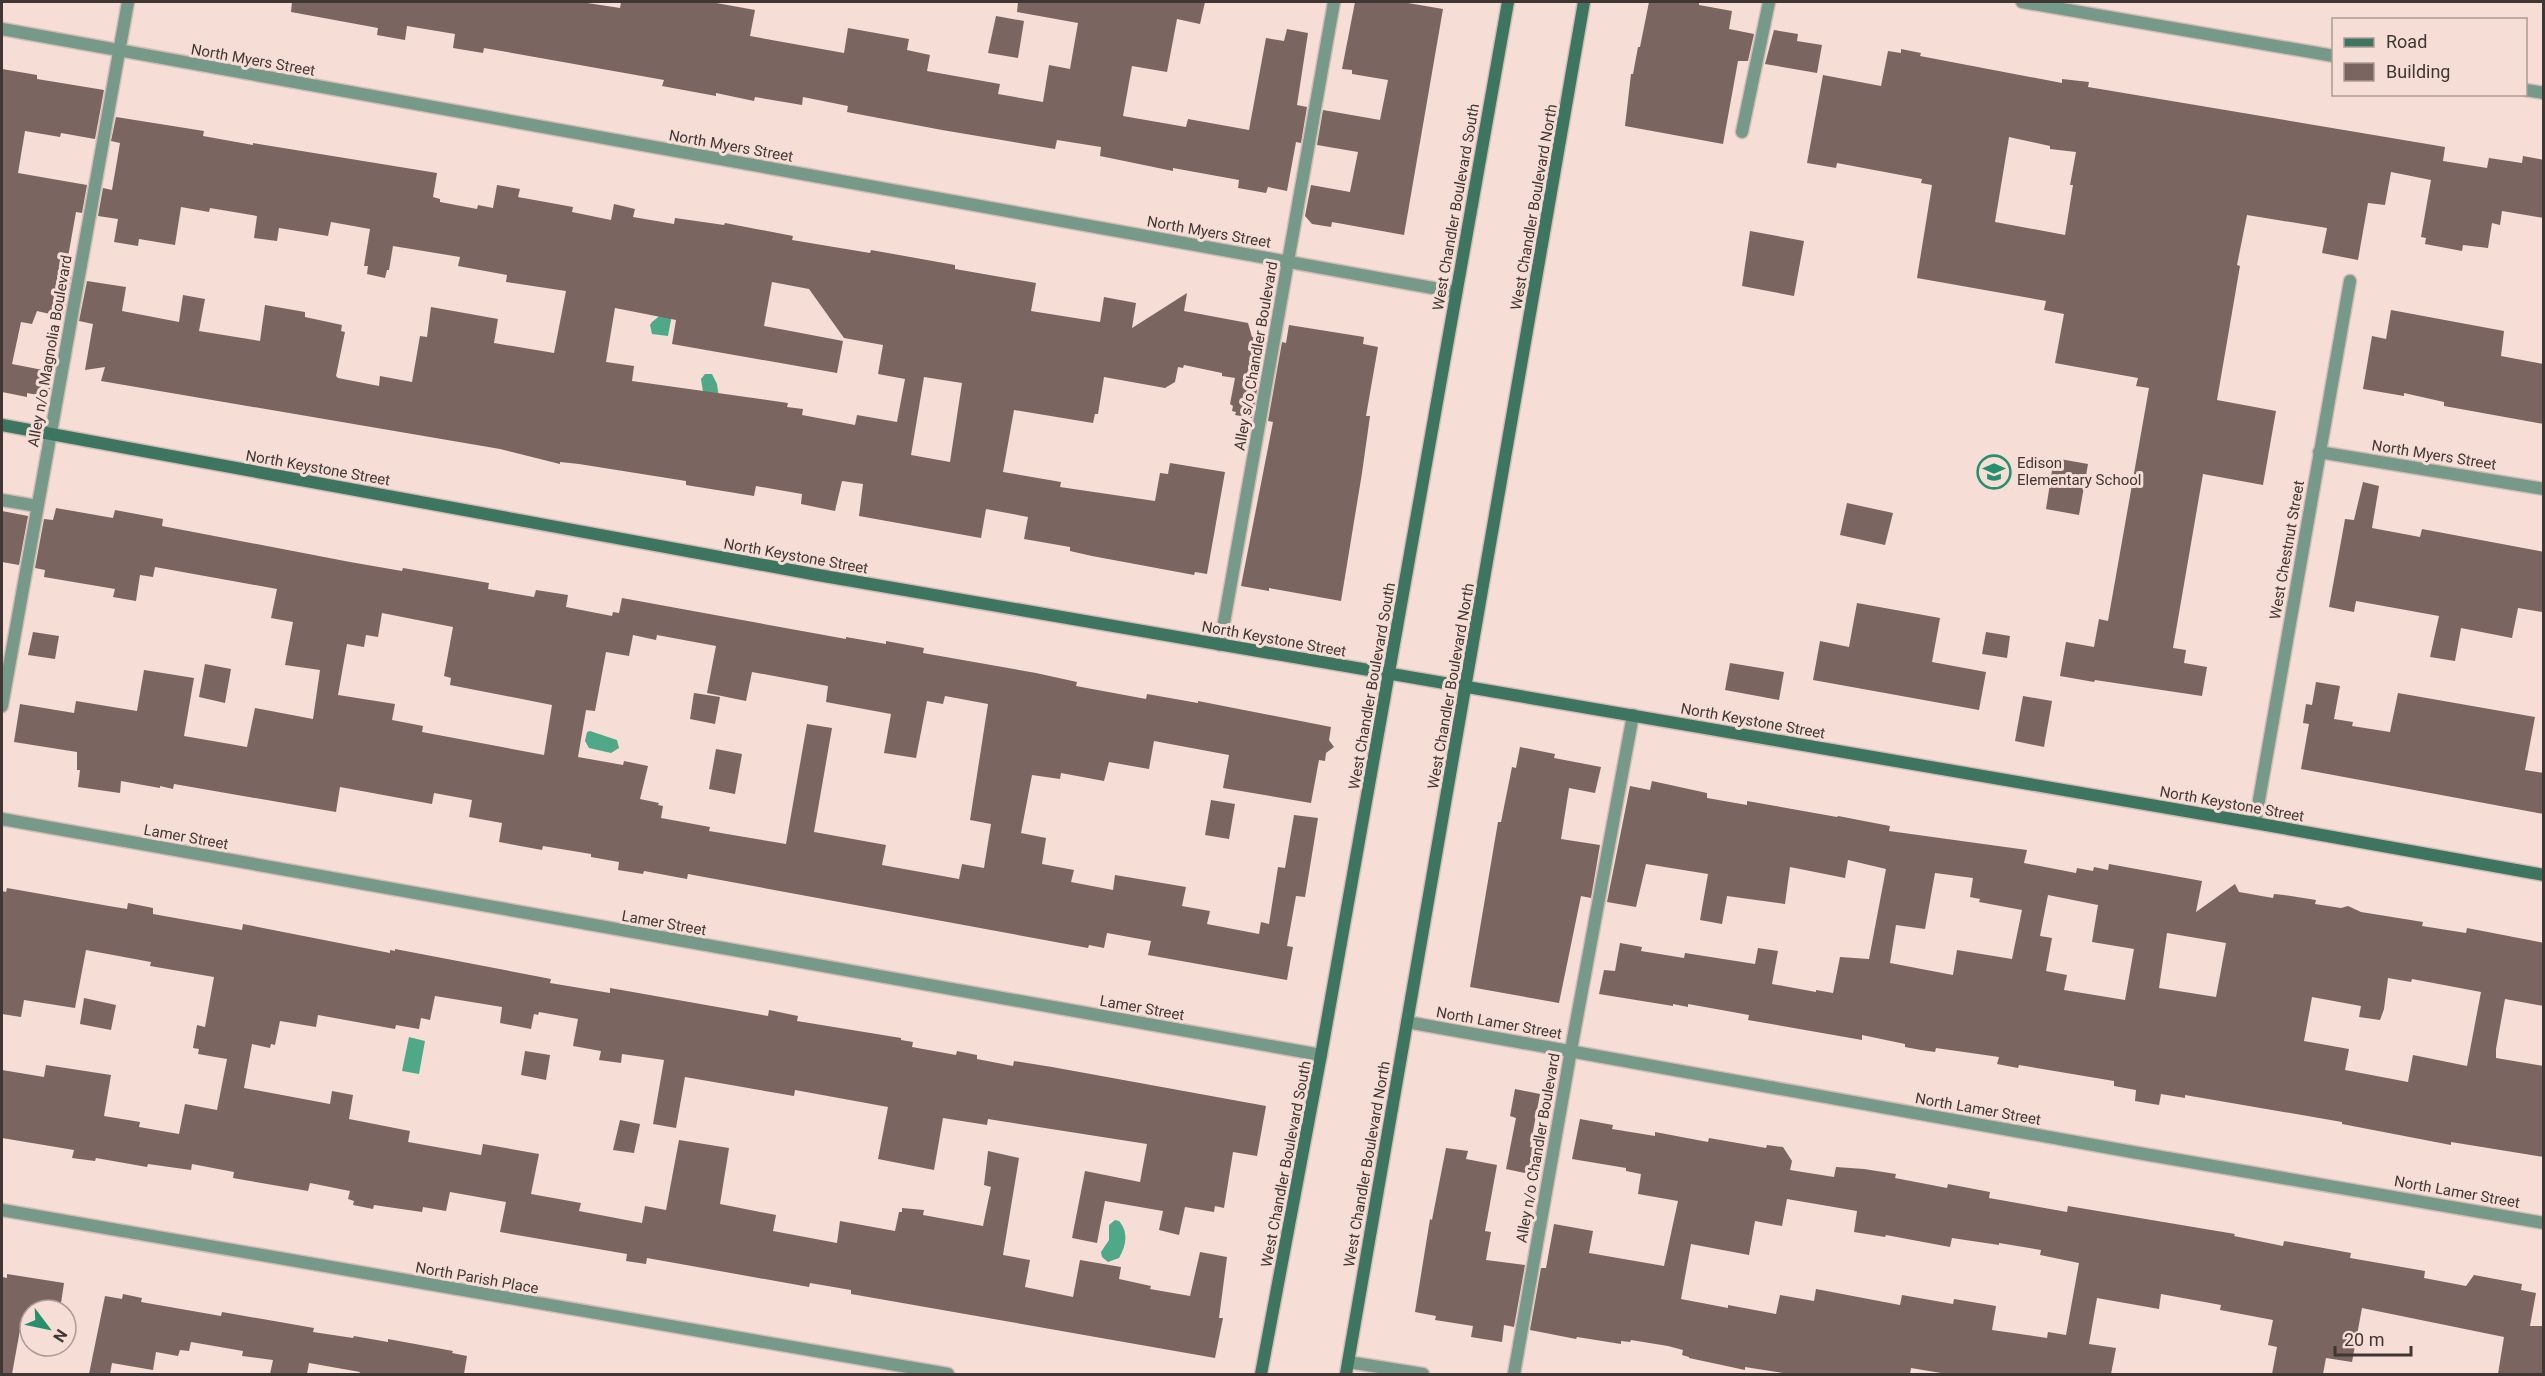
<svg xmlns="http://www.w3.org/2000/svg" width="2545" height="1376" font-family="Roboto,sans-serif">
<rect width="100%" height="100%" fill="#f6ded7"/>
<path fill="#4fa988" d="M674,304L668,336L652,334L650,325L652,322Z
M705,374H712L717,384L719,398L703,392L701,379Z
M590,731L617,740L619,748L611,753L589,748L585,741L587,732Z
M409,1037L425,1041L419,1074L402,1071Z
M1115,1220L1119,1221C1129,1232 1126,1246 1119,1258L1108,1262L1102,1257L1101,1252L1109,1240V1225Z"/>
<path fill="#7b6560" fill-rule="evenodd" d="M292,2H581L620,8L621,2H711L755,10L750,36L844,53L848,28L909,39L907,50L930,55L927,71L1000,84L998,94L1043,102L1049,65L1070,69L1078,23L1017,12L1018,2H1205L1200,24L1177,19L1167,72L1132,66L1123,116L1186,127L1188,119L1249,130L1266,38L1284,41L1287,29L1308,33L1297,105L1307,107L1301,143L1296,142L1287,191L1268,187L1266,193L1238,188L1239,180L1173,168V171L1100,156L1101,147L1057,140L1055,149L942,130L847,112L848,106L803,97L802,105L755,97L754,101L716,93V96L662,86L664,80L484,48L483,53L453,48L455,34L407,26L405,40L377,35L378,28L291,12Z
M1355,2H1402L1443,9L1404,235L1332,222L1331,227L1312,224L1305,216L1311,185L1350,192L1358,152L1317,145L1323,110L1380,120L1388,80L1352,74V70L1342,69Z
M1649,2H1699V5L1732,11L1729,29L1754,34L1748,61H1738L1723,144L1625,126L1631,74H1633L1638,47H1640Z
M996,16L1024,21L1018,58L988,53Z
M1774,30L1798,34L1797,41L1822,45L1817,73L1765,64Z
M1901,49L1921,53L1920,56L2062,83V79L2089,82L2088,87L2445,147L2443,161L2487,168L2489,158L2522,163L2523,156L2544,160V218L2502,211L2500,225L2492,223L2488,248L2463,245L2462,251L2425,244L2426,238L2421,237L2431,180L2391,172L2385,205L2368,203L2358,260L2322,253L2327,228L2247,215L2237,265L2240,266L2217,400L2276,411L2263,485L2203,474L2173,648L2186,650L2184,663L2207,667L2202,696L2095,680L2094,682L2060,676L2066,642L2094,647L2099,619L2108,621L2149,388L2136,386L2138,378L2055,363L2064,314L2044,310L2046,301L1917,278L1932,185L1921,183L1922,179L1837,163L1836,168L1807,163L1823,75L1881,86L1888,51L1901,53ZM2009,137L2050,146V149L2076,152L2070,185H2073L2065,235L1995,222Z
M2,69L37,75V79L104,90L95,139L61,133L60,137L25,131L18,173L87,185L82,213L76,212L65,274L71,275L63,317L37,311L32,324L21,322L12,364L53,372L50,389L43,396L27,393V397L2,392Z
M116,117L204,131L203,136L253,145V143L437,173L433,197L440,199V202L477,209L478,205L493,208L497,185L520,189L518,197L573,207L572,212L611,220L614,204L635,209L633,217L674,224L675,218L724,225L725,223L793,236L792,240L870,253L871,250L955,265V269L1036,283L1031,311L1100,322L1104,297L1136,303L1132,328L1187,293L1184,311L1248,323L1252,337L1266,339L1252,418L1235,415L1236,412L1232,411L1233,406L1230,404L1235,378L1222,376V373L1184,365L1183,368L1178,367L1175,382L1165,388L1104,377L1098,414H1095L1093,423L1014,410L1003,472L1061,482L1060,487L1155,501L1160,473L1168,474L1170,463L1225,472L1207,574L1195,572L1194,575L1092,556L1070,551V547L1024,539L1028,517L986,509L981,538L859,516L863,484L842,481L835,511L801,504L802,494L756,486L754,496L686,485V481L579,464L560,462V464L500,449L101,381L105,367L85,370L93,324L79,321L87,281L126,287L122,311L179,322L183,295L205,299L199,331L260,341L265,305L305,312V317L342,325L341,331L345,332L336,376L338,378L379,386L380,376L412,382L420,336L427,337L431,307L498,319L494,343L554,353L566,291L506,282L507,275L458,266L460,257L393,246L389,270H387L385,278L367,274L368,266H364L370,229L331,222L328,236L279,228L277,241L254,238L257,216L210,208L209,212L181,207L175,245L139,239L138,246L114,242L118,219L98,216L103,188L112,190L120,143L111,141ZM772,282L809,289L844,338L883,345L878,374L905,379L897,422L857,415L855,425L802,415L803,409L787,407L788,403L632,381L634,366L606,362L615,308L676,320L672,344L837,373L843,341L764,326ZM924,377L962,383L950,462L911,455Z
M1750,231L1804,241L1794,296L1742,286Z
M2391,310L2504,331L2501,356L2544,364V424L2444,406V402L2404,393V396L2363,389L2372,336L2386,339Z
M1289,325L1364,337L1363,344L1378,347L1366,416H1370L1362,473L1341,601L1269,588V591L1241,586L1273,422L1268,421L1282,342L1286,343Z
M2054,458L2088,464L2079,515L2046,509Z
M2363,482L2379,486L2372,528L2420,537L2422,529L2544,552L2542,612L2518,608L2512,638L2461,628L2455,661L2430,657L2439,616L2356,601L2354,612L2329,607L2344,525L2345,519L2354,520Z
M1847,503L1893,513L1885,545L1840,535Z
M56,508L113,518L115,510L163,519L162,526L350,562L402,571L403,568L489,583L488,589L534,597L536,590L568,595L566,607L612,616L613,612L619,613L622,598L846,639V637L886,644V641L924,648L923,653L1036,673L1077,682L1076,686L1146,699L1147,694L1198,703V701L1331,727L1329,740L1334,747L1326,753L1325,761L1319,760L1311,803L1223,788L1229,755L1154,741L1149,769L1109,762L1104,781L1061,773L1060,779L1032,775L1021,833L1046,838L1042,864L1074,870L1071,882L1113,890L1115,875L1186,887L1182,906L1210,911L1207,924L1259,934L1261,922L1269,924L1278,867L1285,868L1294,815L1318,818L1305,897L1296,896L1287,946L1293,947L1287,980L1148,955L1151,941L1107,933L1104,948L1089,945L1088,948L688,874L687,879L644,871L643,874L618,870L619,862L591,857V854L543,846L542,850L499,842L502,823L469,817L472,800L434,793L432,804L340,787L336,812L174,784L173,789L160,786V788L121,781L120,793L78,787L80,770H77V752L14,742L20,704L74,713L76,701L137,711L144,670L194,678L184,736L247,747L255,708L313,719L320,670L285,665L293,622L271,618L277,589L155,567L153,577L140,575L136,601L113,597L115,589L44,577L45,570L35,568L44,519L53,520ZM382,613L453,627L444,676L451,678L450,685L552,705L544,755L422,732L423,726L392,720L395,704L338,695L347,644L364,647L366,635L378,637ZM633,635L656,640L657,635L716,646L707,693L746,701L752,672L828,686L826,702L891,714L884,753L916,758L927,701L943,704L945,696L988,704L970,820L991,824L984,868L962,864L959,879L882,865L886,845L814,832L832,728L807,724L786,844L709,831L710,827L661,818L663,806L658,805L659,803L640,799L648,766L624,761L623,765L578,757L586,710L595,711L606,652L629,656Z
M2,511L28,516L19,565L2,562Z
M1857,603L1940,618L1932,662L1986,672L1979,710L1813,680L1820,641L1849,647Z
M33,632L59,636L55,659L28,655Z
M1986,632L2010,636L2007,658L1982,654Z
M1730,663L1784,672L1779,700L1725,690Z
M205,664L231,669L225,703L199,697Z
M2316,682L2340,686L2334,719L2353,722L2352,726L2390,732L2398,693L2535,717L2525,770L2544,773V814L2301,769L2309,724L2303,723L2306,704L2312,705Z
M694,693L720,697L715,724L690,719Z
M2023,696L2052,701L2044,747L2015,741Z
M1520,747L1555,754L1554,758L1601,767L1595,793L1569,788L1561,839L1600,845L1591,898L1581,896L1559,1003L1470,987L1498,822H1501L1512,767L1516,768Z
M716,749L742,754L735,794L709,789Z
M1652,781L1707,793V798L1747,805V801L1837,817L1838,816L1890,826L1889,831L2027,850L2024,863L2076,873L2077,868L2093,871L2094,867L2108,870L2109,864L2202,881L2196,912L2235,884L2239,892L2273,898L2274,894L2284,895L2316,900L2315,904L2341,908L2348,906L2361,912L2423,922L2422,926L2466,933L2467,928L2544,943V1006L2505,999L2496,1049V1058L2544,1066V1157L2451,1142V1145L2342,1124V1122L2185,1095V1098L2161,1094L2159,1105L2135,1101L2136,1090L2114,1086V1081L2019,1065L2018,1068L1997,1064L1999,1057L1936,1048L1935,1052L1921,1050L1905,1047V1044L1862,1035V1040L1748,1020L1749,1015L1716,1009L1688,1004V1007L1673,1004V1006L1599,994L1604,970L1615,971L1620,943L1642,947L1641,951L1684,958L1685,953L1755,964L1758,948L1778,951L1772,984L1816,992V990L1833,993L1840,957L1869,959L1886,869L1848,860L1845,878L1790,867L1785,904L1727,896L1722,924L1700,920L1708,874L1646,864L1636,907L1607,902L1630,786L1650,790ZM1935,873L1973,878L1970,897L1980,899L1979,902L2022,910L2012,959L1957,950L1953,975L1890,963L1896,925L1925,929ZM2048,895L2098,905L2092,942L2134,949L2125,1000L2064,990L2067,975L2046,971L2052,938L2040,936ZM2167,933L2226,943L2216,997L2159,988ZM2388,978L2411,982L2412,979L2481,992L2467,1066L2413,1055L2408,1082L2345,1070L2349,1049L2304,1041L2312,997L2361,1006L2359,1017L2380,1020L2384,1009Z
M1211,800L1235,804L1229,839L1205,835Z
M7,888L109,906L127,909L128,903L153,908V914L242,930L243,924L390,953V950L395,951V949L551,979L550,983L610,993V988L768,1016L769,1010L798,1016L797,1021L901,1038V1040L913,1042L912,1047L956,1055L957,1051L977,1055V1059L1013,1066L1014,1061L1052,1067L1266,1106L1257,1156L1233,1152L1224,1208L1215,1206L1214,1212L1185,1207L1179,1235L1159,1230L1163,1211L1105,1201L1097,1243L1072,1238L1085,1171L1140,1182L1147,1144L988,1119L987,1125L943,1118L934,1170L878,1159L888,1107L795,1090L794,1096L685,1077L676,1128L653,1124L664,1060L622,1054L621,1063L599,1060L601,1051L573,1046L578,1019L539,1012L538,1015L534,1014L531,1029L500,1023L502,1007L435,996L430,1020L421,1018L419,1029L396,1025L395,1029L318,1015L316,1027L280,1021L275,1045L271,1044L270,1048L252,1044L244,1088L330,1104L332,1091L353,1095L349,1119L410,1131L408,1142L481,1155L483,1144L539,1154L531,1194L581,1203L579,1211L642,1223L645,1206L666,1210L679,1140L729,1148L720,1204L776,1215L773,1231L837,1243L840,1221L895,1231L899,1212H902V1208L924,1210L923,1215L983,1226L991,1187L984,1185L988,1151L1019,1158L1003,1255L1030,1260L1025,1287L1073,1297L1080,1260L1121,1267L1119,1279L1151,1286L1150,1289L1190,1296L1200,1252L1227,1257L1219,1318H1223L1215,1358L851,1294V1290L810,1283L809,1287L647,1258L646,1264L626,1261L627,1254L500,1232L506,1202L450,1192L446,1211L423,1207L422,1212L374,1205L373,1209L353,1205L354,1201L348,1199L350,1191L310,1183L308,1191L233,1178L234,1172L192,1164L191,1170L148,1164L147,1167L96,1158L95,1161L72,1158L74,1150L2,1138V1070L44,1077L46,1065L111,1075L104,1116L140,1122L139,1127L179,1134L185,1104L217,1110L227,1059L198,1054L199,1049L193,1048L197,1025L205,1027L214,977L150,966L151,962L86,950L75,1008L24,1000L21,1017L2,1014V891L6,892Z
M84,998L116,1005L111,1030L80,1024Z
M525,1051L550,1055L546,1080L521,1075Z
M1515,1089L1540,1094L1530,1147L1535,1148L1530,1174L1506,1169L1516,1118L1510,1116Z
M1580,1119L1613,1125L1612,1129L1655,1136V1132L1708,1142L1709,1138L1766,1148L1767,1145L1783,1147L1792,1161L1790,1170L1834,1177L1836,1167L1864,1169L1896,1174L1895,1178L1947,1188L1948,1184L1990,1192L1989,1198L2067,1212L2068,1206L2235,1234L2234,1236L2283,1246L2284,1241L2351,1253L2350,1258L2425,1271L2424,1278L2466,1286L2474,1275L2522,1284L2521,1290L2536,1293L2530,1326H2544V1374H2498L2504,1337L2362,1308L2352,1362L2326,1358L2323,1374H2272L2277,1347L2268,1345L2273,1320L2220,1310L2221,1305L2161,1294L2159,1309L2097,1298L2089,1344L2116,1348L2111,1374H1947L1911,1368L1910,1374H1790L1745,1367V1370L1689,1358V1357L1682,1355L1683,1350L1668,1346L1631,1340L1630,1342L1621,1341V1344L1577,1337L1576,1339L1530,1330L1541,1268H1546L1554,1224L1593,1231L1589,1253L1664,1266L1678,1201L1638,1194L1641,1174L1626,1171V1168L1572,1159ZM1787,1199L1857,1211L1854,1232L1885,1237L1886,1235L1950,1247L1952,1238L1999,1245V1243L2041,1250L2040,1255L2079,1263L2066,1335L2048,1332L2047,1338L1992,1330L1996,1306L1954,1299L1953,1304L1902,1295L1900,1305L1816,1289L1814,1301L1780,1295L1776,1314L1728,1305V1308L1681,1299L1691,1244L1749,1255L1755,1221L1782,1226Z
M620,1120L640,1124L634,1153L613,1150Z
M1446,1148L1468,1151L1466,1159L1497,1165L1485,1231L1491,1232L1486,1260L1525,1265L1514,1327L1504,1325L1502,1342L1471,1337L1473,1326L1435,1320L1436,1316L1415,1312L1430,1219L1432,1220Z
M7,1274L64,1283L60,1310H30V1321L22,1319L12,1374H2V1277L7,1278Z
M123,1294L142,1298L141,1302L221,1316L222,1312L314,1328L313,1332L353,1338L354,1336L388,1342V1339L453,1351L452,1353L467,1356L464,1374H359L360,1372L309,1363L307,1374H270L273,1360L242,1356L243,1351L191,1342L189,1351L180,1350L178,1356L156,1352L153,1370L112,1363L110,1374H89L105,1296L122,1299Z"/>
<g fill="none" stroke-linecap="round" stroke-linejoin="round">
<defs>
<path id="lane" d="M1742,132L1769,2
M2,500L37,506
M1220,645L1334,2
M2,706L128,2
M1514,1374L1571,1050L1633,715"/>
<path id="street" d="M2022,2L2334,56
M2,29L1455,292
M2526,90L2544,93
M2319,452L2544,489
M2,819L1321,1055
M2255,823L2350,281
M1407,1022L2138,1153L2544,1223
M2,1210L948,1374
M1348,1362L1423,1374"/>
<path id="secondary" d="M2,425L818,575L2255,823L2544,875
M1261,1374L1321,1055L1508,2
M1346,1374L1584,2"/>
</defs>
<use href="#lane" stroke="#d2bdb6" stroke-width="15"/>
<use href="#street" stroke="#d2bdb6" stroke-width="15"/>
<use href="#secondary" stroke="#d2bdb6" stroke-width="15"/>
<use href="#lane" stroke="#76998a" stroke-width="12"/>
<use href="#street" stroke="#76998a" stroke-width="12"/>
<use href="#secondary" stroke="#3e7560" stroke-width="12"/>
</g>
<defs>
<symbol id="school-ring" viewBox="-11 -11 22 22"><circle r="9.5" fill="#f6ded7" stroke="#25906e" stroke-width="1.5"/><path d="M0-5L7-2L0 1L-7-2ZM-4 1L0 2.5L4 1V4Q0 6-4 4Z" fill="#25906e"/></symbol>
</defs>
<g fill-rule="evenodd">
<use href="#school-ring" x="1975" y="453" width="38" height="38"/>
</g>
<g text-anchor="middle" stroke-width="6" stroke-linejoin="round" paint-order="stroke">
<g font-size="15" fill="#403734" stroke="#f6ded7">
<text transform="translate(253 60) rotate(10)" y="5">North Myers Street</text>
<text transform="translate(731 146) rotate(10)" y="5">North Myers Street</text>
<text transform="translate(1456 207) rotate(-80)" y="5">West Chandler Boulevard South</text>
<text transform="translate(1534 207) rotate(-80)" y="5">West Chandler Boulevard North</text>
<text transform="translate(1209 232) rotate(10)" y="5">North Myers Street</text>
<text transform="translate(50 351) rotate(-80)" y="5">Alley n/o Magnolia Boulevard</text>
<text transform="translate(1256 356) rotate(-80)" y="5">Alley s/o Chandler Boulevard</text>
<text transform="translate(2434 455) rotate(9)" y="5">North Myers Street</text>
<text transform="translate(318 468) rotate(10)" y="5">North Keystone Street</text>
<text transform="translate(2287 550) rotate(-80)" y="5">West Chestnut Street</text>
<text transform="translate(796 556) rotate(10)" y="5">North Keystone Street</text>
<text transform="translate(1274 639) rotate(10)" y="5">North Keystone Street</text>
<text transform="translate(1372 686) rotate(-80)" y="5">West Chandler Boulevard South</text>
<text transform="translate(1451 686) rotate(-80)" y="5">West Chandler Boulevard North</text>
<text transform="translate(1753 721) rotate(10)" y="5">North Keystone Street</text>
<text transform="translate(2232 804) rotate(10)" y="5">North Keystone Street</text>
<text transform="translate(186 837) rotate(10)" y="5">Lamer Street</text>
<text transform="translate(664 923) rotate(10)" y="5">Lamer Street</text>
<text transform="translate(1142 1008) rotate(10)" y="5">Lamer Street</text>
<text transform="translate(1499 1023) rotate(10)" y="5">North Lamer Street</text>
<text transform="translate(1978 1109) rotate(10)" y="5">North Lamer Street</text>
<text transform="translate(1538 1148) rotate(-80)" y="5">Alley n/o Chandler Boulevard</text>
<text transform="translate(1286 1164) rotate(-79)" y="5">West Chandler Boulevard South</text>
<text transform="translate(1367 1164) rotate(-80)" y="5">West Chandler Boulevard North</text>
<text transform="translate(2457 1192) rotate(10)" y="5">North Lamer Street</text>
<text transform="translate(477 1278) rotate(10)" y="5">North Parish Place</text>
</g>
<g font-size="15" fill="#403734" stroke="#f6ded7" text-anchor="start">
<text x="2017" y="468">Edison<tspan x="2017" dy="17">Elementary School</tspan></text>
</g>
</g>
<rect width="2545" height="1376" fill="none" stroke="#403734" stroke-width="6"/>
<rect x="2332" y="18" width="195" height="78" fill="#f6ded7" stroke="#ad9b96" stroke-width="1.5"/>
<rect x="2344" y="38" width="30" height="9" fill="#3e7560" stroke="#ad9b96" stroke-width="1.5"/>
<text x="2386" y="48" font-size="18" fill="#403734">Road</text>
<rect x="2344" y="63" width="30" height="18" fill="#7b6560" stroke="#ad9b96" stroke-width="1.5"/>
<text x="2386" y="78" font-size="18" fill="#403734">Building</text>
<g transform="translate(48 1328) rotate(122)"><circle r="28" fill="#f6ded7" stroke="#ad9b96" stroke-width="1.5"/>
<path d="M0-4.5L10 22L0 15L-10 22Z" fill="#25906e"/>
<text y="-9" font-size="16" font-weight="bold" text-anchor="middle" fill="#403734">N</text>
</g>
<path d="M2335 1346v9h76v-9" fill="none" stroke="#403734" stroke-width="3"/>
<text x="2344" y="1346" font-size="18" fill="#403734" stroke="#f6ded7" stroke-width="4.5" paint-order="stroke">20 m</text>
</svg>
